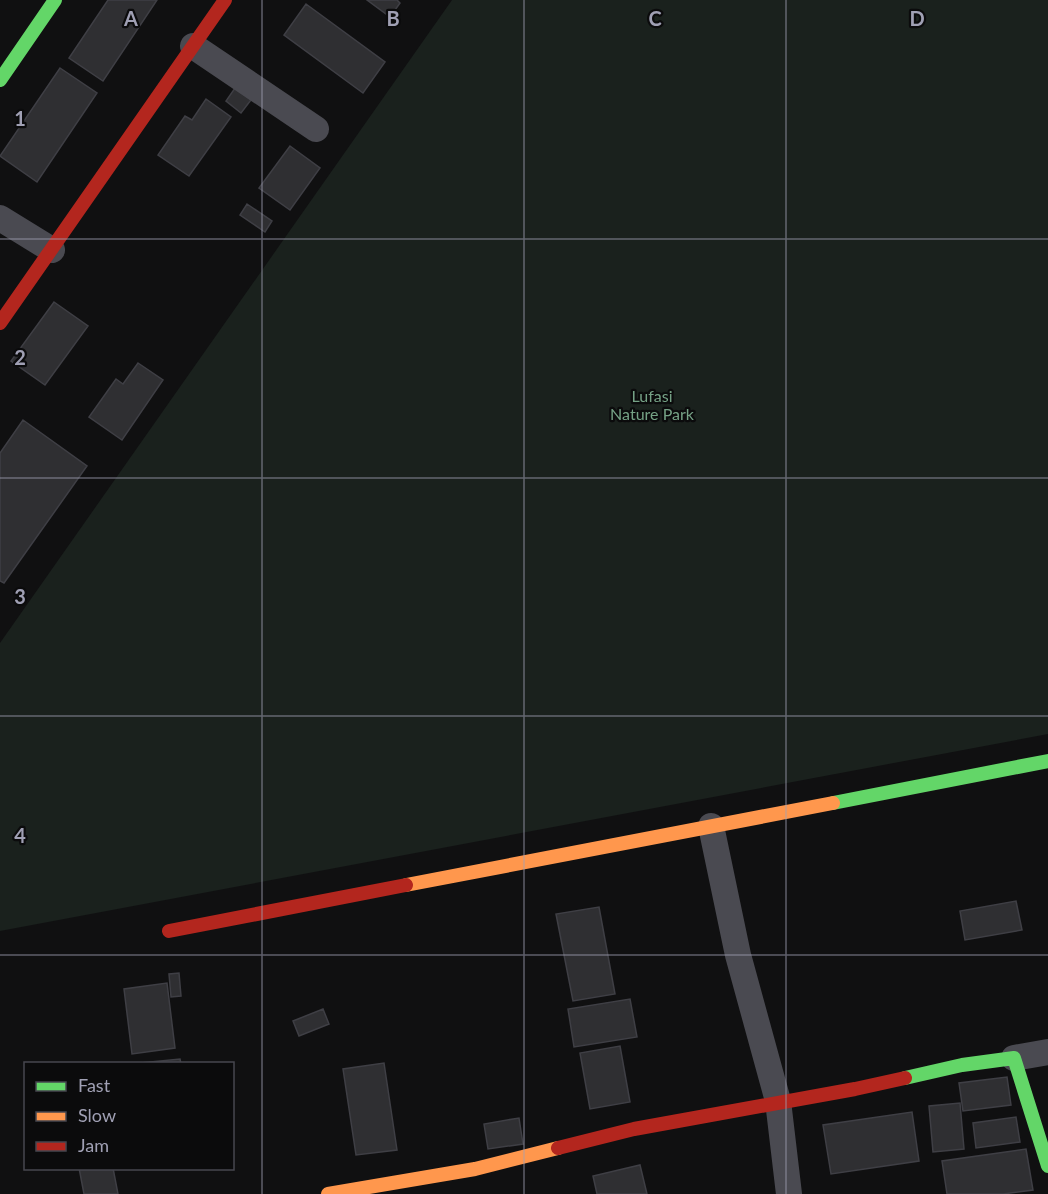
<svg xmlns="http://www.w3.org/2000/svg" width="1048" height="1194" font-family="Lato,sans-serif">
<rect width="100%" height="100%" fill="#101011"/>
<path fill="#1a211d" d="M452,0H1048V734L0,931V643Z"/>
<path fill="#2f2f32" stroke="#3f3f45" stroke-width="1.5" d="M108,0H157L103,81L69,58Z
M367,0H397L400,3L390,17Z
M306,4L385,62L363,93L284,35Z
M60,68L97,93L37,182L0,156Z
M235,88L251,100L241,113L226,101Z
M206,99L231,117L189,176L158,155L185,116L192,120Z
M290,146L320,168L290,210L259,188Z
M247,204L272,221L265,232L240,215Z
M54,302L88,326L45,385L11,361Z
M138,363L163,380L122,440L89,417L116,379L123,384Z
M23,420L87,466L4,583L0,581V453Z
M1016,901L1022,930L965,940L960,911Z
M599,907L615,994L573,1001L556,914Z
M179,973L181,996L171,997L169,974Z
M167,983L175,1048L132,1054L124,989Z
M630,999L637,1037L574,1047L568,1009Z
M323,1009L329,1024L299,1036L293,1021Z
M620,1046L630,1102L590,1109L580,1053Z
M180,1059L181,1064H130Z
M384,1063L397,1150L356,1155L343,1069Z
M1007,1077L1011,1105L963,1111L959,1083Z
M960,1103L964,1149L933,1152L929,1106Z
M912,1112L919,1161L831,1174L823,1125Z
M1016,1117L1020,1142L976,1148L973,1123Z
M519,1118L523,1144L488,1149L484,1124Z
M1026,1149L1033,1190L1003,1194H947L942,1161Z
M640,1165L647,1194H597L593,1176Z
M79,1168H113L118,1194H84Z"/>
<g fill="none" stroke-linecap="round" stroke-linejoin="round">
<path stroke="#4a4a51" stroke-width="26" d="M193,46L316,129
M0,218L52,250
M711,826L738,955L778,1101L789,1194
M1014,1058L1048,1052"/>
<path stroke="#63d668" stroke-width="14" d="M0,80L55,0
M833,803L1048,761
M905,1078L962,1065L1014,1058L1048,1166"/>
<path stroke="#ff974d" stroke-width="14" d="M406,885L833,803
M328,1194L475,1169L558,1148"/>
<path stroke="#b3261e" stroke-width="14" d="M0,323L225,0
M169,931L406,885
M558,1148L634,1129L855,1089L905,1078"/>
</g>
<path fill="none" stroke="#a0a0b4" stroke-width="1.5" stroke-opacity="0.55" d="M262,0V1194M524,0V1194M786,0V1194M0,239H1048M0,478H1048M0,716H1048M0,955H1048"/>
<g text-anchor="middle" stroke-width="4.5" stroke-linejoin="round" paint-order="stroke">
<g font-size="16" fill="#75a185" stroke="#0b0b0c">
<text x="652" y="402">Lufasi<tspan x="652" dy="18">Nature Park</tspan></text>
</g>
</g>
<g font-size="20" text-anchor="middle" font-weight="bold" fill="#a0a0b4" stroke="#0b0b0c" stroke-width="4.5" stroke-linejoin="round" paint-order="stroke">
<text x="131" y="26">A</text>
<text x="393" y="26">B</text>
<text x="655" y="26">C</text>
<text x="917" y="26">D</text>
<text x="20" y="126">1</text>
<text x="20" y="365">2</text>
<text x="20" y="604">3</text>
<text x="20" y="843">4</text>
</g>
<rect x="24" y="1062" width="210" height="108" fill="#0b0b0c" stroke="#47474f" stroke-width="1.5"/>
<rect x="36" y="1082" width="30" height="9" fill="#63d668" stroke="#47474f" stroke-width="1.5"/>
<text x="78" y="1092" font-size="18" fill="#a0a0b4">Fast</text>
<rect x="36" y="1112" width="30" height="9" fill="#ff974d" stroke="#47474f" stroke-width="1.5"/>
<text x="78" y="1122" font-size="18" fill="#a0a0b4">Slow</text>
<rect x="36" y="1142" width="30" height="9" fill="#b3261e" stroke="#47474f" stroke-width="1.5"/>
<text x="78" y="1152" font-size="18" fill="#a0a0b4">Jam</text>
</svg>
